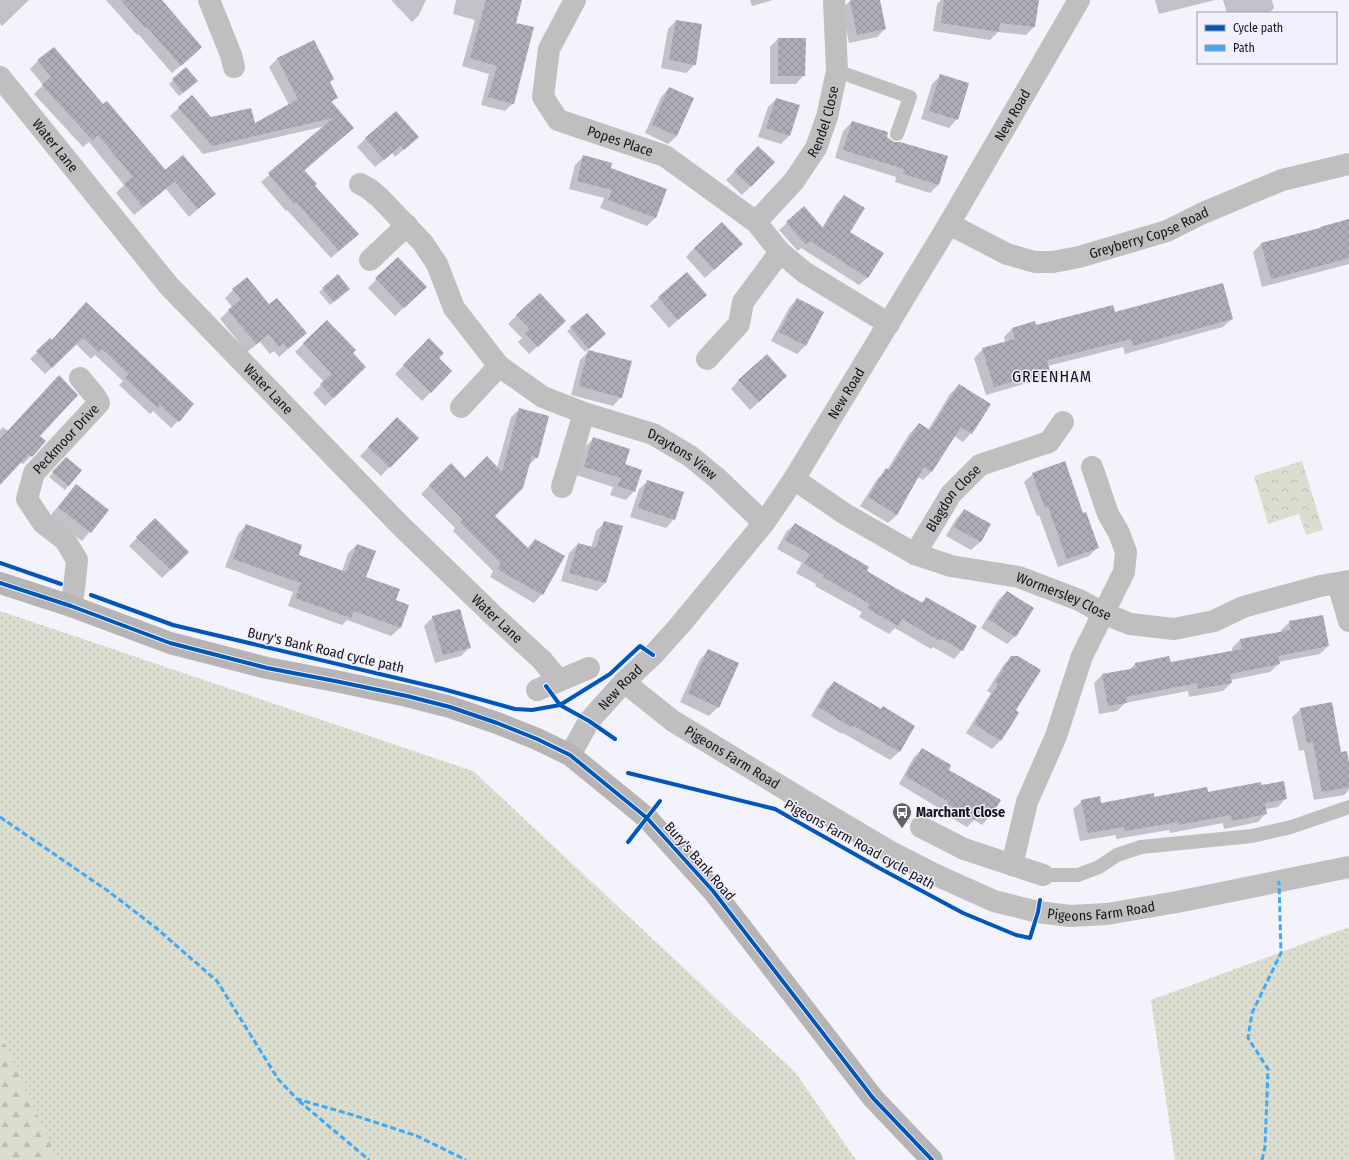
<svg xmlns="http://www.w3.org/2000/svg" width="1349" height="1160" font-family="'Fira Sans Condensed',sans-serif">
<defs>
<pattern id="grass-dots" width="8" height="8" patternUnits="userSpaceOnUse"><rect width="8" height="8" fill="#dbdecf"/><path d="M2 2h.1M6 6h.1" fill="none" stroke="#bbbeb1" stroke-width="1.8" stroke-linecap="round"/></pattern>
<pattern id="forest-firs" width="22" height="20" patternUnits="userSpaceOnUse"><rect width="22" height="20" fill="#dbdecf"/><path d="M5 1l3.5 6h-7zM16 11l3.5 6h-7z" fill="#bbbeb1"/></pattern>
<pattern id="park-crowns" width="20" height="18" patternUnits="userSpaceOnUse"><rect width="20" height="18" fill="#dbdecf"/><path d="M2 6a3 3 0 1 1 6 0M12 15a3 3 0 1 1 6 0" fill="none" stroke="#bbbeb1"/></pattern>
<pattern id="building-cross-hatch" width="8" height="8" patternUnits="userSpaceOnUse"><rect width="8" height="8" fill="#aeacb7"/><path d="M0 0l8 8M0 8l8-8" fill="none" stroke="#95939d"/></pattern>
</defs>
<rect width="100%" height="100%" fill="#f4f2fa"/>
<path fill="url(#grass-dots)" d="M0,611L473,771L795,1072L856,1160H0Z
M1349,927V1160H1175L1151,1000Z"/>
<path fill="url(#forest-firs)" d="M0,1034L58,1160H0Z"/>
<path fill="url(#park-crowns)" d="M1302,461L1323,530L1306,535L1299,514L1268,524L1254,476Z"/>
<path fill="#0003" d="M0,0H29L2,26L0,24Z
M106,0H161L193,55L172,73L138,34L137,35Z
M391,0H426L419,15L412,22Z
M456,0H521L515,23L513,103L505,111L481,105L489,74L462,66L475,20L453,14Z
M750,0H773L752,6Z
M851,0H879L885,29L877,37L849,43L842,9Z
M941,0H1038L1034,27L1026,35L998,32L990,40L933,31L937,4Z
M1155,0H1215L1159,14Z
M1223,0H1272L1274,8L1269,13H1227Z
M676,21L695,64L686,73L661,68L668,29Z
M778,39L804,75L796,84H770V47Z
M313,41L333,79L329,83L336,97L331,103L353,128L304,171L349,242L331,258L287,210L286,211L261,182L326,126L203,154L170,116L192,96L211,118L254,125L289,105L269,67L277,59Z
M38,61L103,105L165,172L215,194L189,217L166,189L134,215L116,193L124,185L89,142L83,147L34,94L43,85L30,69Z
M186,68L193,85L179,96L169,84Z
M941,75L957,119L949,128L921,119L932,84Z
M669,88L677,136L668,144L645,133L661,97Z
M776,99L790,135L781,144L758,137L768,107Z
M852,122L885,138L938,185L930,193L895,182L896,177L835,158L843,131Z
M366,138L409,145L395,157L392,153L375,167L357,147Z
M758,147L751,186L742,195L726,180Z
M583,157L610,169L656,217L647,226L600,208L604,198L569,189L575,165Z
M844,196L849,232L882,253L867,278L859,285L801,248L798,251L779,230L804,208L822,228L837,203Z
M1349,220V264L1262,287L1253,252L1262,243Z
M694,248L733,252L705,278L686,257Z
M398,258L425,287L395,316L368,288Z
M687,273L697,303L669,328L650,306Z
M323,289L345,292L330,305L319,292Z
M233,290L297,341L279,357L274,351L270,354L260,342L247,352L220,319L232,307L225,298Z
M797,299L805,346L797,354L771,341L789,308Z
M79,310L178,421L171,428L153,411L150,414L119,385L123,381L95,355L91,359L76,344L45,374L30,359L50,340L51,341Z
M517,315L556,329L529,354L518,342L522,338L508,324Z
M1232,319L1223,327L1125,354L1123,347L1048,366L1049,371L1041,379L986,395L974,358L983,349L1005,342L1004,337L1012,329L1034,322L1036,326Z
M327,321L351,354L356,376L325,406L313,393L324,382L295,352Z
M571,328L600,338L585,352L567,331Z
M429,340L438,359L451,371L422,401L395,374Z
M589,351L621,397L613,406L571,395L580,360Z
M739,380L778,384L750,410L731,389Z
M959,385L971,433L963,442L954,436L931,472L923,480L918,477L897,515L888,523L860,506L878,478L887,470L910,433L919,424L928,430L950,394Z
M520,409L537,457L529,465L494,516L527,548L535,540L542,594L534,603L490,577L493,571L453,531L455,528L421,494L451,464L465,479L497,468L511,417Z
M397,419L417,438L381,476L360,456Z
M3,427L8,431L39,436L31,456L23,464L20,462L0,484V430Z
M593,439L634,491L626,500L610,495L613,487L576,475L585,447Z
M66,458L81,470L65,490L49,477Z
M1033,474L1098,547L1089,556L1058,567L1039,515L1037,516L1024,482Z
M648,481L674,519L666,528L630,517L639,489Z
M76,485L108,510L82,541L50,516Z
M964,510L990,524L980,542L971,550L946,536L956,519Z
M155,519L188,552L162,578L129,546Z
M605,522V583L597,591L561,581L569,553L578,544L591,548L596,531Z
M795,524L866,572L921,603L926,598L962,650L954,659L933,647L931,649L895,628L889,634L859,617L862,612L815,586L816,584L796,573L802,563L777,549L786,532Z
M246,525L298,555L342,572L348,553L357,545L365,577L395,601L400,628L391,636L347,620L342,625L288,606L293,592L225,567L238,534Z
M1007,592L1015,636L1007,644L981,628L998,600Z
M433,617L469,648L461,656L435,663L424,626Z
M1290,622L1328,646L1320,654L1278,662L1279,664L1270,672L1231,680V683L1223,691L1189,697L1188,691L1125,703L1117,711L1099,714L1094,683L1102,675L1129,670L1135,664L1170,663L1232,652V648L1240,640L1281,632V630Z
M709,650L718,707L709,716L680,702L700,659Z
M1011,657L1014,711L1018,713L1000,741L992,749L966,733L991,693L987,691L1003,666Z
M834,682L881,709L914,726L899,752L890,760L843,733L842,734L811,716L826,690Z
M1301,709L1341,754L1349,768V790L1344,795L1314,800L1304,750L1299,751L1292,717Z
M922,750L947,770L989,817L982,825L974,820L967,827L941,812L942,810L899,784L914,757Z
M1208,793L1286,798L1278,807L1266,809V813L1258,822L1224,829L1223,823L1170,833L1169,830L1116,839V835L1080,841L1073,809L1082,801L1101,804Z"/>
<path fill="url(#building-cross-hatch)" d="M121,0H162L202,47L181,66L147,27L145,28Z
M486,0H522L516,23L534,27L514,104L488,97L497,66L470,58Z
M850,0H880L886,29L857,35Z
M944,0H1039L1035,27L1000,23L999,32L941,23Z
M676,20L702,24L696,65L669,60Z
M778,38H806L805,76H778Z
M314,40L334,79L330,82L338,98L331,101L354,128L304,170L317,184L315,186L359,234L339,251L296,202L294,204L268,173L333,118L212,146L178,107L192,95L211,117L251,108L255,123L298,99L277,58Z
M54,47L103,104L107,101L175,181L143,207L124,184L133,177L98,135L92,140L42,85L51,77L37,60Z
M186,67L198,81L183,93L172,79Z
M940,74L969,83L958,120L929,111Z
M669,87L694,98L677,136L652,125Z
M776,98L800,105L790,136L766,128Z
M396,111L419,137L404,150L401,145L384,160L365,138Z
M852,121L888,132L887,137L894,142H900L948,156L939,185L903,174L904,169L843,150Z
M758,146L775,162L751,187L734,171Z
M183,155L216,194L198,209L165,170Z
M583,155L612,163L611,168L667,189L656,218L608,200L612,190L577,181Z
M844,195L865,208L850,232L884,253L868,278L810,241L806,245L786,222L804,206L823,228Z
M1349,219V258L1271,279L1261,243L1321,228L1320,227Z
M722,222L743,244L714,270L694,248Z
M398,257L427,287L404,308L375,278Z
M687,272L707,295L678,320L658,297Z
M338,274L350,289L334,302L322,288Z
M247,277L269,304L277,298L307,333L288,349L283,343L279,347L269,334L256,344L228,310L241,299L232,289Z
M1223,283L1233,319L1133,346L1131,339L1047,360L1050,371L994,387L982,348L1015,339L1012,328L1035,321L1036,325L1113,305L1115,312Z
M540,293L566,321L538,347L525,333L530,329L516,315Z
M797,298L824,312L806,346L779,332Z
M86,302L194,404L179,422L160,405L158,408L125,378L129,374L102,349L99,353L83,338L52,368L36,351L50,338L52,340Z
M587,313L606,334L589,349L570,327Z
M327,320L356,350L353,353L366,367L334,398L320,384L332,374L303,343Z
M429,338L444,353L439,358L452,371L431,393L403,365Z
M588,350L632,361L622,398L579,386Z
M767,354L787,376L759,402L738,380Z
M59,375L78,395L40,436L46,441L32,457L29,454L0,485V439Z
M959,384L991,404L972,434L961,427L932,472L924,467L897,515L868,497L886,468L889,470L919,423L930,430Z
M519,408L549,416L538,458L532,456L523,488L495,516L529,549L535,539L565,556L543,595L497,569L501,563L460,522L463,520L429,485L451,463L465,478L487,456L502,472Z
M397,417L419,438L390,468L368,447Z
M593,437L630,449L622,474L625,464L642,470L635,492L618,486L621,478L584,467Z
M66,457L82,470L69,486L52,472Z
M1065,461L1083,513L1086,512L1099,548L1067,559L1048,507L1045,508L1032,473Z
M647,480L684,492L675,520L638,508Z
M76,484L109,510L91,533L58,507Z
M964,509L991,524L981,542L954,527Z
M155,518L189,552L171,570L136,537Z
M604,521L623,526L606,583L569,573L578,543L596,548Z
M795,523L869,567L867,571L899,590L923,603L926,597L977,626L963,651L942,639L940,641L902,619L898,626L867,608L870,604L823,577L824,575L804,564L810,554L785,540Z
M246,524L302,545L299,555L346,572L357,544L376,551L366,577L400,589L396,600L409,605L401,628L354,611L351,618L295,598L301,583L233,559Z
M1007,591L1034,608L1016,637L988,619Z
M460,609L471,648L443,655L432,616Z
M1323,615L1329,646L1278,656L1280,664L1230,674L1232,683L1198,689L1197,683L1126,697L1127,703L1108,706L1102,674L1136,668L1135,663L1169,656L1171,662L1242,649L1240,639L1291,630L1289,621Z
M708,649L739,663L719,708L688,693Z
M1011,656H1018L1041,670L1016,710L1019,713L1001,741L974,724L998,684L995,682Z
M834,681L881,709L883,706L915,726L900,752L852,725L851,727L818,707Z
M1332,702L1341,752L1347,751L1349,763V787L1322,792L1313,742L1307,743L1300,708Z
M922,748L951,765L949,770L1001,800L990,818L980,812L975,820L947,804L949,802L905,776Z
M1284,781L1287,799L1265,803L1267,814L1232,821L1231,815L1178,825V822L1125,831L1124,827L1088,833L1081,800L1100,796L1101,803L1154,793V797L1207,787L1208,792L1261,782L1262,785Z"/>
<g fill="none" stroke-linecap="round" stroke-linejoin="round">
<path stroke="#c0bebf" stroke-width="14" d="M837,71L910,97L897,134
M1043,875H1078L1099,867L1117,855L1141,847L1252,836L1291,827L1349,807"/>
<g stroke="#c0bebf" stroke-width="22">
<path d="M209,0L231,55L234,67"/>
<path id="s1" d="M575,0L549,49L543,97L558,120L665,156L756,222L780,252L804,272L889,324"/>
<path id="s2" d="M0,77L169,286L400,525L494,616L542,660L559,681"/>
<path id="s3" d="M360,184L368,188L380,198L423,243L437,264L454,308L499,366L543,397L584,413L653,434L690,456L718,479L764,523"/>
<path id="s4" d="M756,222L794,181L816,148L827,117L837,71L834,0"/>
<path id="s5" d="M949,224L1007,254L1035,262H1053L1079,257L1167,231L1203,213L1282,180L1349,164"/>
<path d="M370,260L407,225"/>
<path d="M707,359L739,324L743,302L780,252"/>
<path d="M461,407L499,366"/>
<path id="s6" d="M794,479L845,514L915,554L951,566L1019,577L1079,600L1103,613L1130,624L1174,629L1214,621L1243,607L1320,586L1349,581"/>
<path d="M562,487L584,413"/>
<path id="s7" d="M915,554L951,494L980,465L1049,442L1063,422"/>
<path d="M1338,584L1349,621"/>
<path id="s8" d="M71,606L74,589L77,560L65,540L43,523L27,499L34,473L99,403L95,396L80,378"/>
<path id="s9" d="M624,682L673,721L813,806L889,851L936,875L994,901L1038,912L1070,916L1107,914L1177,902L1349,867"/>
<path d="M537,690L589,668"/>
<path id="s10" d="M570,755L589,721L624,682L653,655L680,625L764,523L794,479L949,224L1079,0"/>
<path d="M921,827L964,849L1043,875"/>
<path d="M1012,865L1027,802L1056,736L1082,656L1124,572L1126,552L1119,533L1108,514L1092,467"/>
</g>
<path stroke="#b7b4b6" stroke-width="22" d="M0,583L71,606L170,643L267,668L335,681L407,696L450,707L497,723L537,739L570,755L647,818L713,891L873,1098L932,1160"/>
<path stroke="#3fa9f5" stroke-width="3" stroke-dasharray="6 3" stroke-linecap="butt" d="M0,817L108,891L155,927L217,981L278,1079L297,1099L353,1115L417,1136L466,1160
M299,1101L369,1160
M1262,1160L1265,1147L1268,1069L1248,1038L1252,1013L1281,953L1279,881"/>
<defs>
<path id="cycleway" d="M0,563L61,584
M0,583L71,606L170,643L267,668L335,681L407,696L450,707L497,723L537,739L570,755L647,818L713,891L873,1098L932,1160
M91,595L173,625L443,689L515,709L532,710L560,705L610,674L640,646L653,655
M546,686L560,705L589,721L615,739
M628,773L775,809L881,869L963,913L1016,935L1030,938L1038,912L1040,900
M628,842L660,801"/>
</defs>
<use href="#cycleway" stroke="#f2effe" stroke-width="6"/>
<use href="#cycleway" stroke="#0057b8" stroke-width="4"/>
</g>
<defs>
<symbol id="bus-pin" viewBox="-11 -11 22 30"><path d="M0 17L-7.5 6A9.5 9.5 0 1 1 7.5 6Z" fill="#646268" stroke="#f2effe"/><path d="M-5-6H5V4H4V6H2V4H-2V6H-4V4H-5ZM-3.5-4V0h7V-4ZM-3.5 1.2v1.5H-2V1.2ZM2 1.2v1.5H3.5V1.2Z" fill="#fff"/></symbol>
</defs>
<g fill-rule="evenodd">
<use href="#bus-pin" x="891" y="801" width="22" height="30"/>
</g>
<g text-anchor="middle" stroke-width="3" stroke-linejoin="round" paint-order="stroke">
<g font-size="14" fill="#16151a" stroke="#f2effe">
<text dy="5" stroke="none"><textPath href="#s10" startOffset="781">New Road</textPath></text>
<text dy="5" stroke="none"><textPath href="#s4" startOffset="123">Rendel Close</textPath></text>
<text dy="5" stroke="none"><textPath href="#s1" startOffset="197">Popes Place</textPath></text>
<text dy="5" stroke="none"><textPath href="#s2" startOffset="88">Water Lane</textPath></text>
<text dy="5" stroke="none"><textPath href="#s5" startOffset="213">Greyberry Copse Road</textPath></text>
<text dy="5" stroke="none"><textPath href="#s2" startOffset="412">Water Lane</textPath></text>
<text dy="5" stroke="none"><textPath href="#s10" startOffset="457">New Road</textPath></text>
<text dy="5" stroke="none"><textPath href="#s8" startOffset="200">Peckmoor Drive</textPath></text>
<text dy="5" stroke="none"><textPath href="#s3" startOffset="438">Draytons View</textPath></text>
<text dy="5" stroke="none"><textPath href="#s7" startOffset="68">Blagdon Close</textPath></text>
<text dy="5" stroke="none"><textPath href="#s6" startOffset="298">Wormersley Close</textPath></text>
<text dy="5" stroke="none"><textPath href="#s2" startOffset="736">Water Lane</textPath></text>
<text transform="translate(326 650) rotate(13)" y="5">Bury's Bank Road cycle path</text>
<text dy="5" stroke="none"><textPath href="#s10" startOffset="85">New Road</textPath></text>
<text dy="5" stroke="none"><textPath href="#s9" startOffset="132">Pigeons Farm Road</textPath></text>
<text transform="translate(860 844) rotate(29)" y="5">Pigeons Farm Road cycle path</text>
<text transform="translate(700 861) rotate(49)" y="5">Bury's Bank Road</text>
<text dy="5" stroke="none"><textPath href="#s9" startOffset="540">Pigeons Farm Road</textPath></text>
</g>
<g font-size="14" font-weight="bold" fill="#16151a" stroke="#f2effe" text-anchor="start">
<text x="916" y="817">Marchant Close</text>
</g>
<g font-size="16" letter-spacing="1" fill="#16151a" stroke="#f2effe">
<text x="1052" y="382">GREENHAM</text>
</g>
</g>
<rect x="1197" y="12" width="140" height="52" fill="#f2effe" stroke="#9a98a3"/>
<rect x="1205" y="25" width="20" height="6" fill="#0057b8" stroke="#9a98a3"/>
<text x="1233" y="32" font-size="12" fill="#16151a">Cycle path</text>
<rect x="1205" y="45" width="20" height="6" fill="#3fa9f5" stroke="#9a98a3"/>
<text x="1233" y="52" font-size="12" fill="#16151a">Path</text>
</svg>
